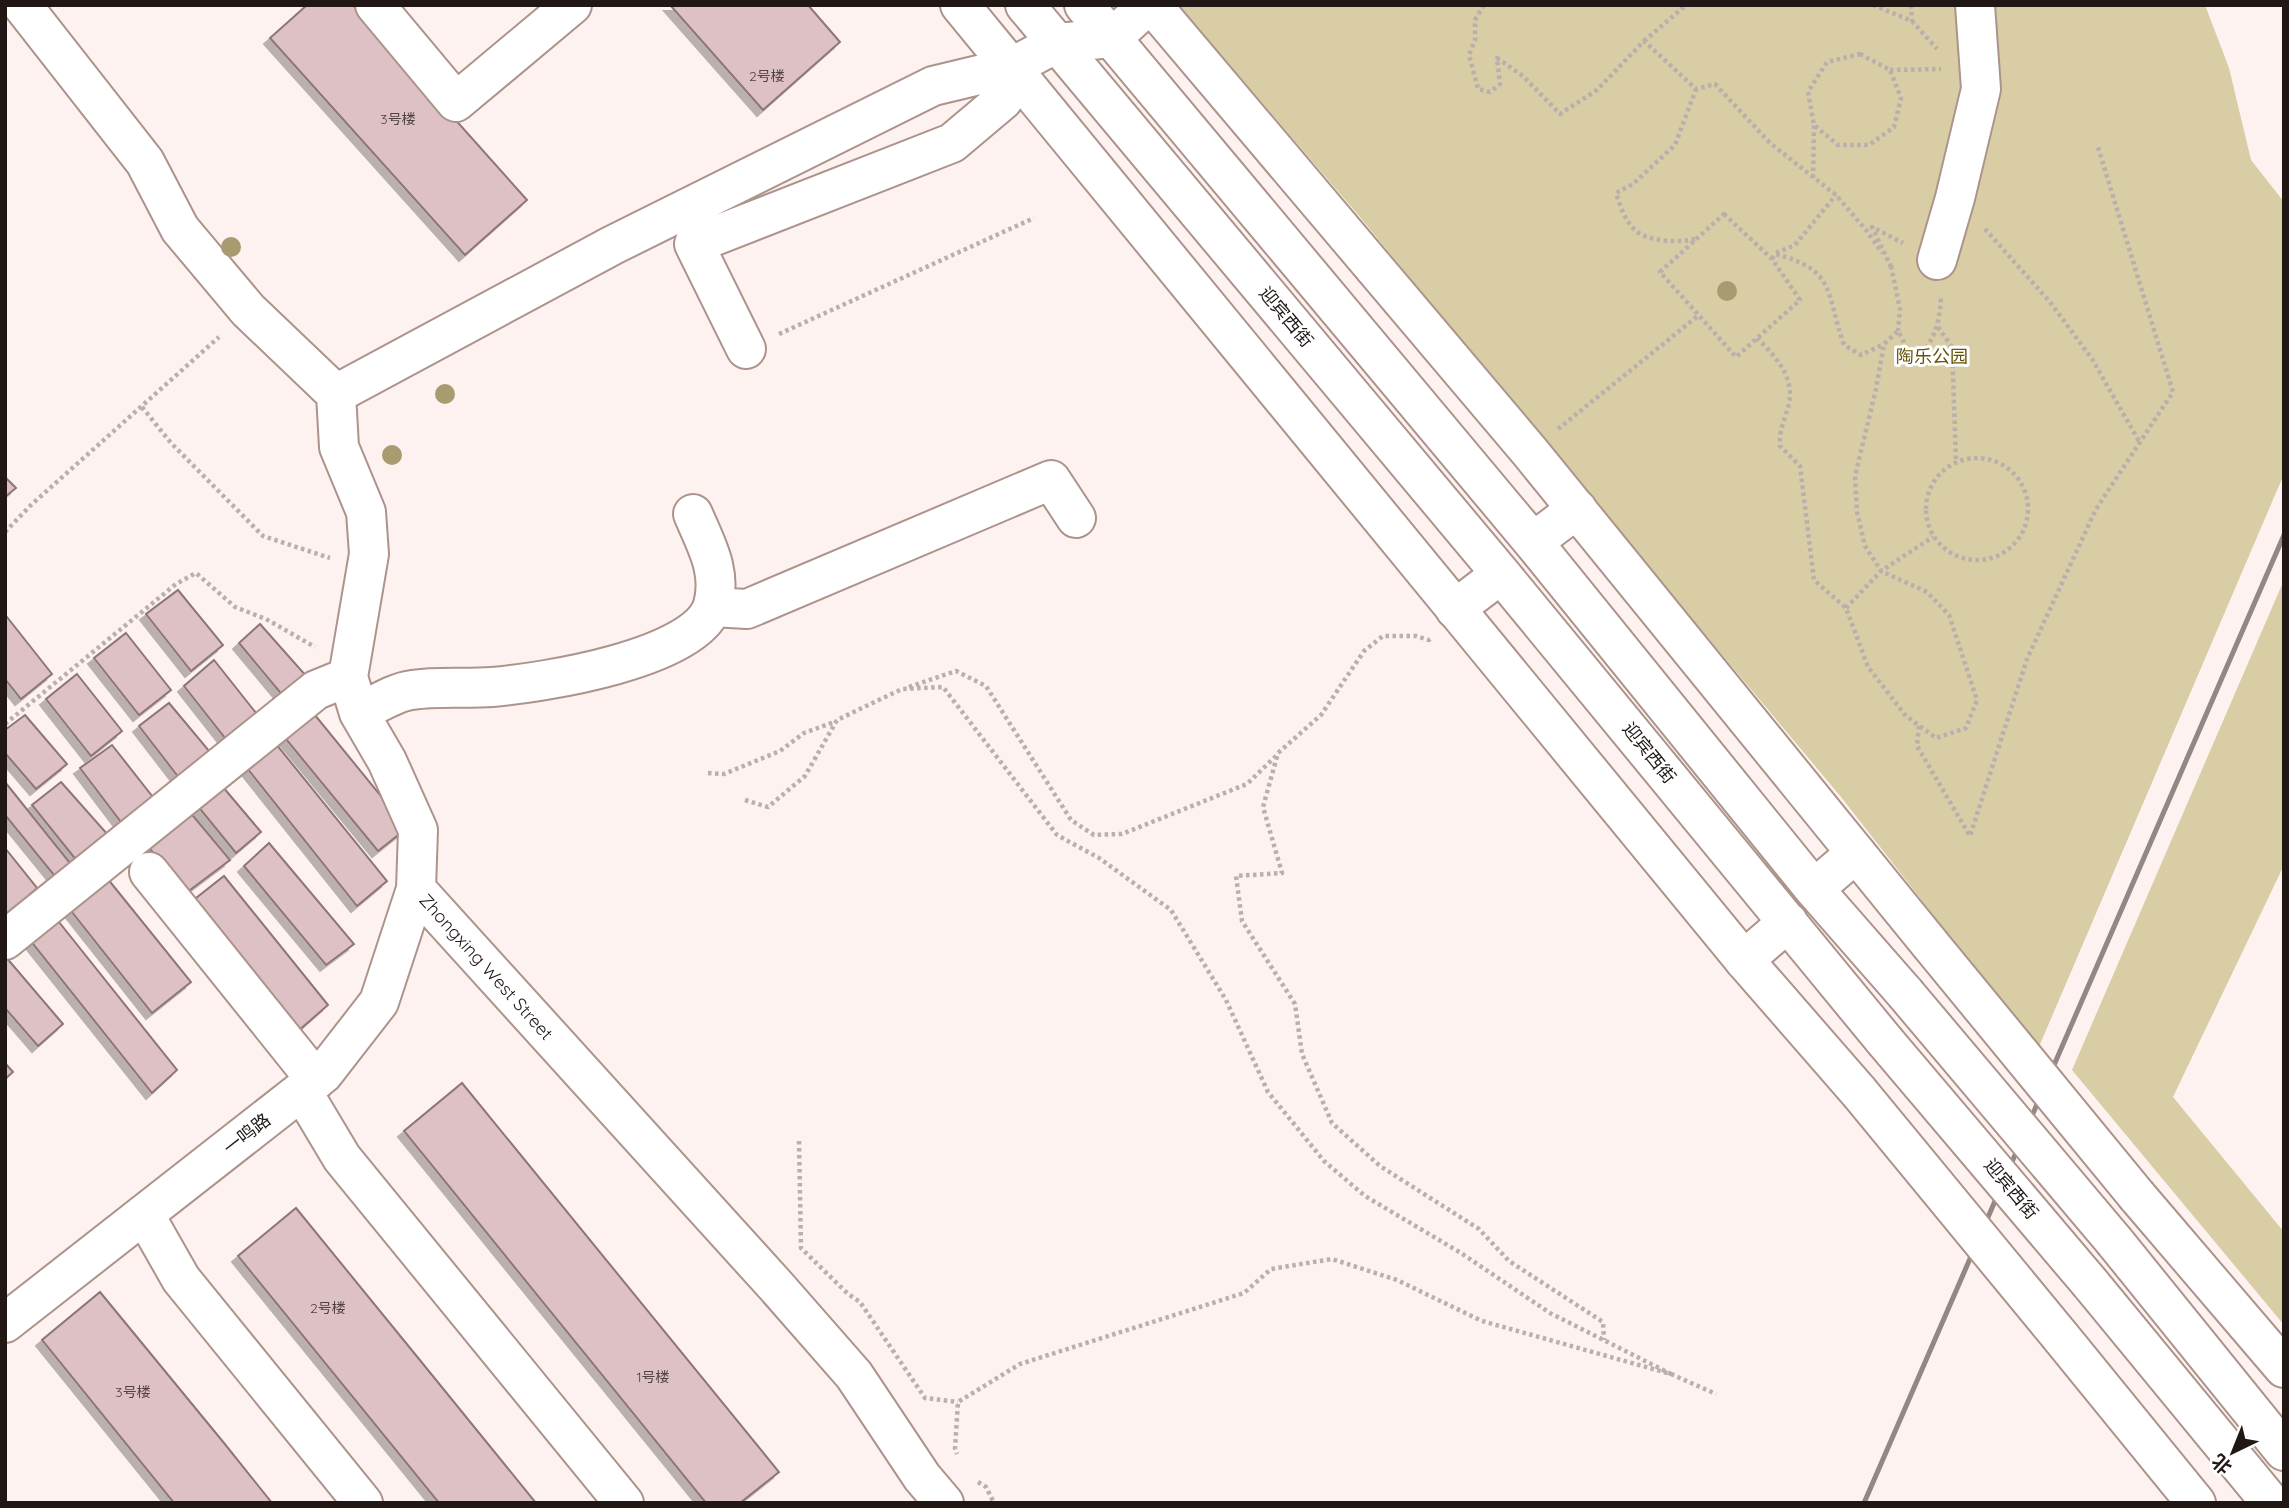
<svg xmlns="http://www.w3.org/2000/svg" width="2289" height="1508" font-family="Quicksand,'Noto Sans SC',sans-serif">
<defs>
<filter id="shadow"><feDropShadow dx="-6" dy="6" stdDeviation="0" flood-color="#0004"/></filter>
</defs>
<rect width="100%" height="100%" fill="#fdf2ef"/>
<path fill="#d8cda5" d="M1178,5H2205L2229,68L2251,160L2284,202V474L2038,1049L1841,797L1524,418L1360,217Z
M2284,580V865L2173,1097L2284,1232V1325L2072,1070Z"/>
<path fill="#dec1c4" stroke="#8e7577" stroke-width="2" filter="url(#shadow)" d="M307,5H353L527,200L465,255L270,38Z
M670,5H808L840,42L763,110Z
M5,477L16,488L5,497Z
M178,590L223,645L191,671L146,614Z
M7,617L52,674L21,699L5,679V618Z
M260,624L308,678L284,697L239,643Z
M126,633L171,690L139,715L94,658Z
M214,660L260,718L229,743L184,686Z
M77,674L122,731L91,756L46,699Z
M169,703L215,758L183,783L139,726Z
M310,709L407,828L378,851L281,733Z
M25,715L67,764L36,789L5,753V730Z
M272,739L387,881L357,906L243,763Z
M112,745L156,801L124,826L80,768Z
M217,780L261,832L236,853L192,799Z
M5,782L74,868L58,880L5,815Z
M61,782L109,836L77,861L32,805Z
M184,805L230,860L186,893L142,839Z
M269,843L354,944L326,965L244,866Z
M5,848L37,888L7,916L5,914Z
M103,873L191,982L152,1013L64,902Z
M224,876L328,1005L297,1032L191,902Z
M55,917L177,1070L152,1093L30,940Z
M5,956L63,1024L38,1046L5,1008Z
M5,1063L13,1072L5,1079Z
M462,1083L779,1472L740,1503H706L404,1131Z
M296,1208L419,1359L536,1503H439L238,1256Z
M100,1292L224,1443L272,1503H174L42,1340Z"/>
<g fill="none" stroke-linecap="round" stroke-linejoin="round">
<defs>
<path id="minor" d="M375,5L456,102L572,5
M960,5L1744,960L1859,1092
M1152,5L1530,452L1930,944
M1937,260L1955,198L1981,89L1975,5
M746,349L694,244L952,143L1003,100L1012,67
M336,394L613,245L933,86L1012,67L1057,43L1112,38L1148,5
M713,607L747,609L1051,480L1076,518
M359,713C375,705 395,692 412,690C438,686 466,689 492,687C541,683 698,659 713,605C722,571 706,545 693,514
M149,872L316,1080
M416,889L776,1286L854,1375L922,1477L944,1503
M5,940L316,690L348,677
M302,1091L342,1158L624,1503
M2137,1196L2284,1368
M144,1214L181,1279L363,1503
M5,1323L323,1074L379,1002L416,889L418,830L387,761L359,713L348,677L369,554L366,512L339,447L336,394L248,310L180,229L145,162L22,5
M2060,1336L2196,1503"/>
<path id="major" d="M1025,5L1501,574L1884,1040
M1084,5L1533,542L1814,889L1905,993
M1533,542L1577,509
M1455,609L1501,574
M1814,889L1856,853
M1744,960L1788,922
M2115,1242L2284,1451
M2090,1283L2271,1503"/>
</defs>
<use href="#minor" stroke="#ac938b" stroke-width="42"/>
<use href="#major" stroke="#ac938b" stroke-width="42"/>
<path stroke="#b9afac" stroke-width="4.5" stroke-dasharray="3.5 3.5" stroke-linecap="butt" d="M1484,5L1475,20V40L1469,55L1478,89L1490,92L1500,84L1497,58L1523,76L1560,114L1597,90L1644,41L1696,89L1715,84L1770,143L1836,195L1866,230L1882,253
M1873,5L1912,21L1937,49
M1911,5L1912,21
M1644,41L1686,5
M1860,54L1890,70L1901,98L1894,127L1869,145H1838L1814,125L1808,92L1827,62Z
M1890,70L1941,69
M1813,178L1814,125
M1724,214L1772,259L1800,300L1736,357L1660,272Z
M1985,229L2050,302L2092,359L2140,443
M1695,239C1679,243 1646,242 1634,229C1625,220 1620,206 1616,193L1633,184L1675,145L1696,89
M1776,253L1795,245L1836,195
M1772,259L1775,254C1837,270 1825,292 1844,345L1861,355L1884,344
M1891,266L1900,309L1898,331
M1891,267L1872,227L1903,243
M1938,327L1952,347L1956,461
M779,334L1034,218
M1757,338C1772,353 1789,370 1790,393C1791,409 1778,426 1780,446L1800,466L1814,580L1846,608L1868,667L1906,716L1936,738L1966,728L1977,700L1949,615L1927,592L1881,571L1865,546L1857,512L1855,476L1876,389L1884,344L1898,331L1914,361C1934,343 1940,323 1941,296
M142,407L171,443L263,536L330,558
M1558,429L1699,315
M1926 509a51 51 0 1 1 102 0a51 51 0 1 1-102 0Z
M5,532L31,505L219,337
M1846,608L1881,571L1933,537
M1430,639L1429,640L1416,636H1383L1364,651L1321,715L1278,753L1263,807L1282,873L1236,876L1242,921L1295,1004L1302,1054L1332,1123L1380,1166L1479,1229L1509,1261L1603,1322L1604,1340
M909,687L956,671L986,686L1071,820L1094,835L1122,834L1247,784L1278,754
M5,724L176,584L196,573L235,607L266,619L315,647
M1919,726L1917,746L1970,836L2027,659L2096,509L2173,392L2097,144
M708,773L724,774L780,751L804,733L837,721
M745,800L768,807L805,776L837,720L902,689L943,687L1057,835L1099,858L1171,910L1226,1000L1268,1092L1324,1161L1365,1196L1461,1253L1550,1313L1671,1374L1482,1321L1397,1280L1332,1259L1271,1269L1244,1293L1020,1364L958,1402L955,1449L957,1454
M799,1141L801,1248L848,1294L860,1302L925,1398L958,1402
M1671,1374L1716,1394
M978,1482L986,1487L994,1503"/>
<use href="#minor" stroke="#fff" stroke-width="38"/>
<use href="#major" stroke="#fff" stroke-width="38"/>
<path stroke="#918784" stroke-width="5" d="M1864,1503L2284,535"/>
<defs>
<path id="minor-bridge" d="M1930,944L2137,1196
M1859,1092L2060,1336"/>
<path id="major-bridge" d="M1905,993L2115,1242
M1884,1040L2090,1283"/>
</defs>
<use href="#minor-bridge" stroke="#ac938b" stroke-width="42" stroke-linecap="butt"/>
<use href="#major-bridge" stroke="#ac938b" stroke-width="42" stroke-linecap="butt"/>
<use href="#minor-bridge" stroke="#fff" stroke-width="38"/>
<use href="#major-bridge" stroke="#fff" stroke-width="38"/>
</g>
<g fill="#a99b70">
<circle cx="231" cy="247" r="10"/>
<circle cx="1727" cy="291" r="10"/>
<circle cx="445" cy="394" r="10"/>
<circle cx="392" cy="455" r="10"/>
</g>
<g text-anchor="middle" stroke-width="6" stroke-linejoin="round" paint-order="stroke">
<g font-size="14" fill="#504241">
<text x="767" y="81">2号楼</text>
<text x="398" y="124">3号楼</text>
<text x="328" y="1313">2号楼</text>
<text x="653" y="1382">1号楼</text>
<text x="133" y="1397">3号楼</text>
</g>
<g font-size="18" fill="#211815" stroke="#fff">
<text transform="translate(1286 317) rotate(50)" y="6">迎宾西街</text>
<text transform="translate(1649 753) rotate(51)" y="6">迎宾西街</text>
<text transform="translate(486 967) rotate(48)" y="6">Zhongxing West Street</text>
<text transform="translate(247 1134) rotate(-38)" y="6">一鸣路</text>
<text transform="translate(2011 1189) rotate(50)" y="6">迎宾西街</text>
</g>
<g font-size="18" fill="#645309" stroke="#fff">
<text x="1932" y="363">陶乐公园</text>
</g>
</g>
<rect width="2289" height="1508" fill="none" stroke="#211815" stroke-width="14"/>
<g transform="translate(2233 1452) rotate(223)" stroke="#ffffff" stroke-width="5" paint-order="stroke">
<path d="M0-5L12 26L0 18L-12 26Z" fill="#211815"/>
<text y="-10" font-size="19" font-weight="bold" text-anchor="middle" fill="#211815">北</text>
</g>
</svg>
